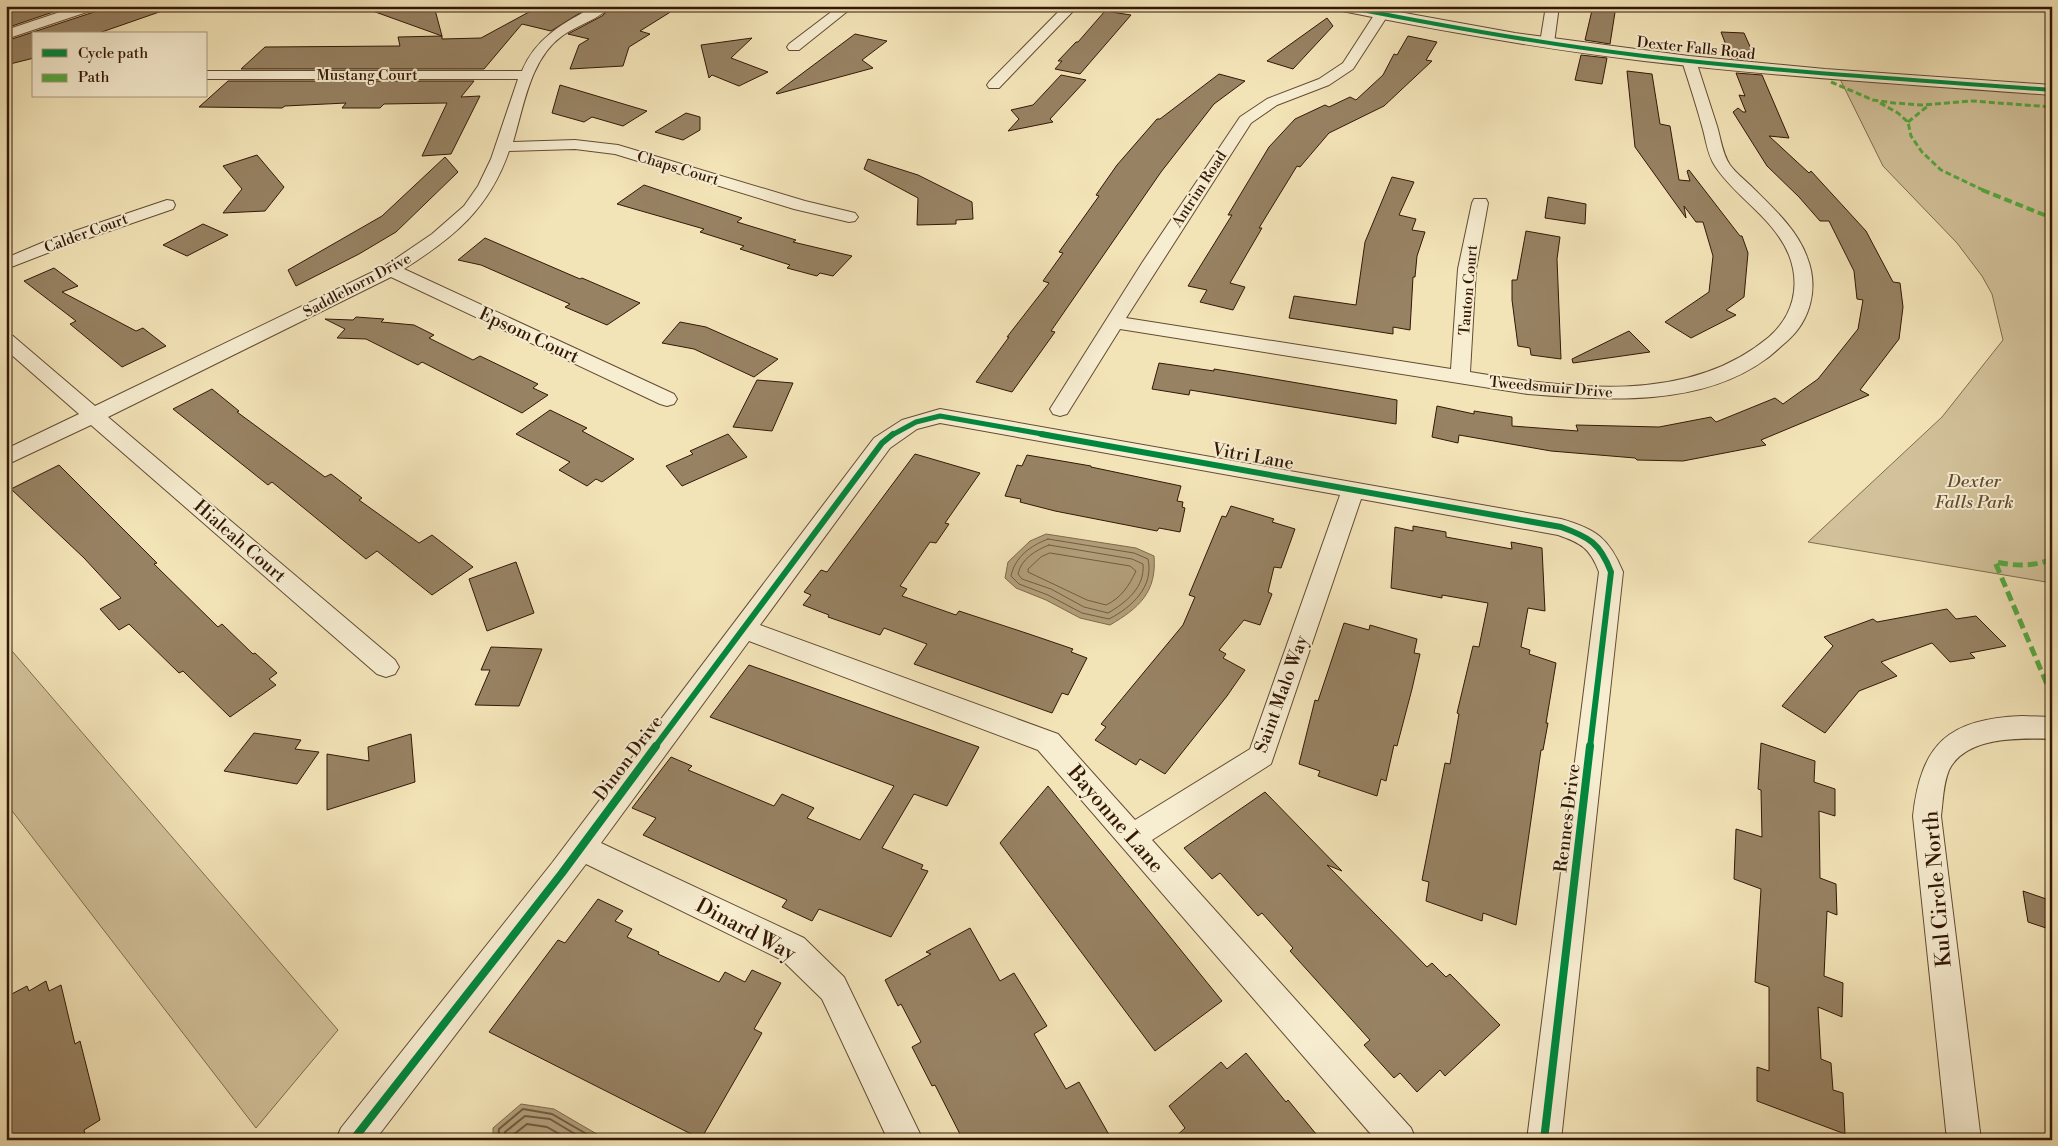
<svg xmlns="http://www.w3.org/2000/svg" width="2058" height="1146" font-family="'Libre Bodoni',serif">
<rect width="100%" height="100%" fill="#f3e4b8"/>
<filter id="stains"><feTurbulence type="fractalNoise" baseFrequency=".004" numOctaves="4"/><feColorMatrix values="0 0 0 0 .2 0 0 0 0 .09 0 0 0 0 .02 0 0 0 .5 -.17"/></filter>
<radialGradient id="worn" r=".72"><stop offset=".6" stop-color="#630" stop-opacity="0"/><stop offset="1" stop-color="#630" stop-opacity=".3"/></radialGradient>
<path fill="#d2c19a" stroke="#826c50" d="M1840,79L2052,95V583L1808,542L1942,417L2003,340L1992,294L1982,276L1957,243L1883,166Z
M6,644L338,1030L256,1128L6,803Z"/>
<path fill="#b29f7b" stroke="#7f694c" d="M1046,534L1136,548L1154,556C1157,592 1139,608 1110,625L1080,618L1046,600L1016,588L1005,578L1008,562L1030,541Z
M521,1104L554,1109L607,1140H493V1128Z"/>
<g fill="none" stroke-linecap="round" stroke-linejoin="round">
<path stroke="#725c40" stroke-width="1" d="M1048,539L1134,553L1148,559C1154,587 1132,607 1109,619L1082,613L1048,595L1019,584L1011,576C1015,557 1030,546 1048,539Z
M1049,545L1132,559L1143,564C1145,587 1127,602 1108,613L1084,607L1051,589L1022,579L1018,574C1021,559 1036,550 1049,545Z
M1050,553L1130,566L1136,571C1129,586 1121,598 1106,605L1087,600L1028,572V569L1041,557Z"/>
<path stroke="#725c40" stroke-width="2" d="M498,1140L499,1129L523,1109L552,1114L597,1140
M505,1140V1132L525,1116L550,1119L585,1140
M512,1140L513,1135L527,1124L547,1127L570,1140"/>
</g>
<path fill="#978263" stroke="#331806" d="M17,6H71L6,28V10Z
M99,6H165V10L96,34H34V58L6,65V41L97,11Z
M368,6H434L442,36L367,9Z
M540,6H591L551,31L522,24L484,69H241L265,47L400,46L398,37L442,36V39L481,38Z
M613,6H680L640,31L650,34L629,47L623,66L570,69L579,45L589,39L568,34L602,16Z
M1593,6H1616L1610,44L1585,40Z
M1105,11L1131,15L1080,74L1055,69L1062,61H1058L1076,42H1078Z
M1327,18L1333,26L1293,69L1267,61Z
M1721,32L1744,33L1756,60L1731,58Z
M855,34L887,41L862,60L873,68L777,94L776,93Z
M1408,36L1437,42L1426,60L1432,61L1384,106L1329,133L1300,167L1297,166L1259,228H1262L1230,283L1245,287L1233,310L1200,302L1207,290L1188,286L1232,215H1228L1269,147L1295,119L1325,105L1329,107L1350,97L1356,100L1383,75L1394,54L1397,55Z
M752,38L731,58L768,72L739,86L712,75L709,78L701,45Z
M1581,55L1607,58L1602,84L1575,80Z
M1627,71L1652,74L1660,124L1670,126L1679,180L1690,181L1687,171L1689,170L1740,236H1742L1748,253L1744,297L1726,310L1736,315L1691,338L1665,322L1709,292L1713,256L1703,222H1696L1684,206L1686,218L1635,147Z
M1736,73L1762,75L1789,138L1769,136L1809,173L1811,171L1866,231L1893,282L1900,283L1903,307L1899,339L1860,390L1869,395L1761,440L1766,445L1683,461L1637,460L1635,458L1551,451L1459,435L1458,443L1432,437L1437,406L1474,414V411L1512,417V426L1578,431L1576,425L1659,427L1711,417L1716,422L1775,398L1783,404L1818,379L1858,329L1863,300L1857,299L1854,271L1829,221H1820L1799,197L1767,166L1733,112L1738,108L1743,112H1746L1739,95L1745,96Z
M1219,74L1245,81L1214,104L1161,172L1051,331L1055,332L1012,392L976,382L1009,337H1007L1049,283L1043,281L1063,253L1059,252L1099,196L1096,195L1117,165L1157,119H1160Z
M1061,75L1086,80L1050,119L1053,122L1008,131L1019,119L1011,110L1033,105Z
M228,81H474L461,97L480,96L451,154L422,156L447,103L384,104L380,108H342L346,103L285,106L282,108L199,107Z
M560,85L647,111L623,126L592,117L584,122L552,113Z
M686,113L700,117V130L683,140L655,132Z
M257,155L284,187L265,211L223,213L242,189L223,166Z
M445,157L458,172L396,232L359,254L296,286L288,270L382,216Z
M868,159L918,175L972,202L973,219L956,220V224L917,225L918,198L864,169Z
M1392,177L1414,182L1399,215L1416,219L1412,230L1425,232L1417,256L1415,277H1413L1410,330L1393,327V334L1289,318L1294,296L1356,305L1365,242Z
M644,185L742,218L737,222L796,240L793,242L852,256L833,276L820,273L817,276L787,268L790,265L740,249L744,246L700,232L704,229L617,204Z
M1548,197L1586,204L1585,224L1545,218Z
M203,224L228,235L187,256L163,245Z
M1526,231L1560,237L1557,259L1561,359L1531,355L1530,348L1518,346L1512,300V280H1517Z
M485,238L580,279L582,278L640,303L607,325L565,307L570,304L481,265L458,260Z
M54,268L78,286L62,292L136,331L143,328L166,346L122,367L70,324L76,321L24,281Z
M356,317L384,319L381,322L414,325L434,335L429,338L473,360L480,356L538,384L533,388L548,395L522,413L422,362L418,365L366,339L337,338L345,329L325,319L353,320Z
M680,322L706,327L778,359L754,377L694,349L662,343Z
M1629,331L1650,352L1573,363L1572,359Z
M1159,363L1214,371V369L1239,373L1397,400L1396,424L1190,390L1189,395L1152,389Z
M757,380L793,383L772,431L733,427Z
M212,389L239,411L237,412L325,477L331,474L362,498L359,500L419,543L432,535L473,567L432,595L377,551L366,559L272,482L268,485L173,409Z
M550,410L587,428L582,431L634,459L602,482L596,479L587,486L559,470L570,462L516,434Z
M728,434L747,457L682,486L666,466L693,454L690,451Z
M915,454L980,473L945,523L949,524L936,543L930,542L900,586L907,589L902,596L956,615L959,611L1029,634L1073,649L1071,652L1087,658L1068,695L1062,693L1052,713L914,664L927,644L884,628L880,635L828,617L829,615L803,605L811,595L804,592L821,570L827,572Z
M1027,455L1091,466V467L1181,486L1177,501L1183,502L1182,507L1185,508L1180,532L1159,528L1157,531L1055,511L1020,502L1021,499L1005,496L1017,465L1022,466Z
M59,465L157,563L154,564L218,627L222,624L253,654L255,653L277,673L269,679L276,685L230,717L183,671L179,673L129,624L119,630L100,609L121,598L84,558L11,489Z
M1231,506L1274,519L1272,522L1295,529L1281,568L1274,567L1268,592L1272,594L1260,625L1244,620L1219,650L1226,654L1223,658L1245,670L1227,696L1165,774L1140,759L1136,765L1095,740L1106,727L1101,724L1183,625L1195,597L1189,595L1222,516L1226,517Z
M1413,526L1446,532V537L1512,549L1511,542L1542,548L1545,611L1528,608L1521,647L1530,650L1529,654L1556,663L1546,723H1548L1543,750H1541L1516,925L1483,913L1482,921L1426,901L1429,882L1422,880L1445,763L1450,764L1459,714L1457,713L1473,646L1479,647L1488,603L1442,595V598L1391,588L1395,527L1413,531Z
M516,562L534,613L487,631L469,579Z
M1947,609L1956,619L1976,616L2006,646L1970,653L1975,658L1950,662L1932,643L1881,662L1897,676L1859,691L1825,733L1782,706L1833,646L1824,637L1873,619L1877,622Z
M1344,623L1369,630L1370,625L1417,639L1414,653L1420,654L1412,689L1397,746L1394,745L1386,781L1381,779L1377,796L1318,776L1320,771L1299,764L1315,700L1318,701Z
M491,647L542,649L519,706L475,705L490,670H481Z
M749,665L979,747L947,806L914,794L882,848L923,865L921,869L928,871L891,937L819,909L812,921L782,907L787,900L643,835L656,818L632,808L671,757L692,766L688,770L774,806L782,794L814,808L807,818L860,840L894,786L710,717Z
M254,733L301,740L295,749L319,752L297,784L224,771Z
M411,734L415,782L327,810V754L369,761L368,747Z
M1761,743L1815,761L1814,782L1835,789V816L1819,811L1820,878L1836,884L1837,915L1827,911L1824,976L1843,983L1842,1017L1818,1007L1821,1059L1831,1063L1833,1090L1843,1093L1845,1134L1757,1101V1067L1769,1071V987L1755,982L1761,889L1734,879L1736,829L1762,837L1761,790L1758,789Z
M1048,786L1222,1001L1155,1051L1000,843Z
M1265,792L1342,871L1327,865L1427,967L1432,963L1446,977L1450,974L1500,1025L1445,1076L1440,1070L1417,1092L1400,1073L1394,1078L1364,1045L1370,1040L1290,951L1293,948L1262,913L1258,916L1220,873L1212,879L1184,848Z
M2023,891L2052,901V930L2028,922Z
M598,899L623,911L615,921L632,929L627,937L659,952L658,954L719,982L725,972L745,982L752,970L781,983L754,1029L762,1033L701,1139L489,1032L558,940L565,943Z
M970,928L1000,981L1014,973L1047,1026L1034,1034L1066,1089L1079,1082L1112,1140H963L935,1085L932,1086L912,1047L921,1042L901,1004L898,1006L885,980L931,954L926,952Z
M46,981L49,991L61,985L75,1044L80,1041L100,1120L84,1130L86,1140H6V997L27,986L29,991Z
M1246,1053L1286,1102L1288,1100L1321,1140H1172L1185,1128L1169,1106L1221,1062L1227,1069Z"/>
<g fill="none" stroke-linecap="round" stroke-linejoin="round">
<defs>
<path id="minor" d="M78,6H97L96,9L6,39V30Z
M595,6H611C601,18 576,26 562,36C530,59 524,106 513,142L575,140L618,145L805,201L855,213L858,217L855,221L849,222L794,209L615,154L575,149L509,151C489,209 454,237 404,269L674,394L677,399L674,404L667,406L660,404L391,277L108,417L395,660L399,667L395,674L386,677L377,674L91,425L6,465V449L79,414L6,350V334L13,336L95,406L385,266L432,234L464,206L478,186L491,159L518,79H206V71H522C536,37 564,23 595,6Z
M839,6H854L799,50H789L787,47L789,44Z
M1064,6H1078L999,88H989L987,85L989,82Z
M1546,6H1559L1554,43L1547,47L1540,43Z
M1381,11L1388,15L1353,69L1329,85L1277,105L1251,123L1126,318L1451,369L1458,269L1472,203L1474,199H1486L1488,203L1476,269L1470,372C1568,388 1687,406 1769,337C1793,316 1801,286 1789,255C1774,218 1736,198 1715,166C1707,154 1706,139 1702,126C1696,104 1689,83 1682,61L1689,57L1696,61C1703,83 1710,104 1717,126C1721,139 1722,153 1730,165C1736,173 1744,179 1751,186C1772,207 1797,229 1807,257C1819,287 1811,321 1786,342C1779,348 1773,354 1766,359C1699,408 1606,400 1528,394L1120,329L1067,414L1060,416L1053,414L1050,409L1142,263L1240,117L1267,99L1319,79L1343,63L1376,12Z
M167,200L173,201L175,205L173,209L63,247L6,269V258L51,239Z
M940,409L1561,519C1596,529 1609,538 1623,572L1561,1140H1527L1599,572C1590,548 1581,543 1558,535L1361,499L1271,764L1152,840L1411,1128L1416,1140H1376L1038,750L749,641L601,843L804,938L844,977L923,1140H888L822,999L782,960L586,864L375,1140H336L341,1128L552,863L874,438L902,420ZM940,423L1340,495L1250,749L1135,820L1058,734L760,625L890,448L917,429Z
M2022,716L2052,717V739C2020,738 1966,736 1949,770C1943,784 1943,801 1941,816L1981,1140H1947L1913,816C1921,743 1949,719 2022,716Z"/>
<path id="tertiary" d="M1335,6H1366L1515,33L1689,56L1825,69L2052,85V95C1916,85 1780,77 1644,61C1543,49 1442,31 1342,11L1337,9Z"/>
</defs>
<use href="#minor" stroke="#634b32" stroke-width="2"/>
<use href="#tertiary" stroke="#634b32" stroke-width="2"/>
<use href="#minor" fill="#f7edd1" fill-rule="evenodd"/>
<use href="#tertiary" fill="#f7edd1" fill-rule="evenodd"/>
<path stroke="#54a940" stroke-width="3" stroke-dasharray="6 3" stroke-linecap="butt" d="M1831,82L1873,100L1894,103L1922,105L1972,101L2052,107
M1880,103L1898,113L1908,122L1911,136L1922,152L1941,170L1985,191
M1908,122L1929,105"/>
<path stroke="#54a940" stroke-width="4" stroke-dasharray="8 4" stroke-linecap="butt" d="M1982,190L2052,218"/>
<path stroke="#54a940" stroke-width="5" stroke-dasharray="10 5" stroke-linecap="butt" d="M2052,559C2032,567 2016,566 1995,562L2052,696"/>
<defs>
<path id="cycleway-far3" d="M1342,6C1442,26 1543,44 1644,56C1780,72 1916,80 2052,90"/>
<path id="cycleway-far2" d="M892,435L916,422L940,416L1048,435"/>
<path id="cycleway-far1" d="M1041,434L1561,527C1589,537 1600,543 1611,572L1590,747
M655,747L882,443L893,434"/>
<path id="cycleway" d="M353,1140L562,873L656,746
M1544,1140L1590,746"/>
</defs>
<use href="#cycleway-far3" stroke="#f7edd1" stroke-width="5.5"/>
<use href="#cycleway-far2" stroke="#f7edd1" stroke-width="8"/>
<use href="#cycleway-far1" stroke="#f7edd1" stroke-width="9"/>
<use href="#cycleway" stroke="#f7edd1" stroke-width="11"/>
<use href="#cycleway-far3" stroke="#00873e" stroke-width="4"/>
<use href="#cycleway-far2" stroke="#00873e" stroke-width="5"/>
<use href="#cycleway-far1" stroke="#00873e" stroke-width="6"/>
<use href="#cycleway" stroke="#00873e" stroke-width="8"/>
</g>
<g text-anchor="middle" stroke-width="4" stroke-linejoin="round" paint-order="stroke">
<g font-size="15" fill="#331806" stroke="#f7edd1">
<text transform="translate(1696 48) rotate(6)" y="5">Dexter Falls Road</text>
<text x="367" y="80">Mustang Court</text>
<text transform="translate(678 168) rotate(17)" y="5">Chaps Court</text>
<text transform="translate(1199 189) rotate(-57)" y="5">Antrim Road</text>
<text transform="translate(86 233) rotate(-20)" y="5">Calder Court</text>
<text transform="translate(357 285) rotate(-28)" y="5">Saddlehorn Drive</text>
<text transform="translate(1468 290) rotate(-85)" y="5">Tauton Court</text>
<text transform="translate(1551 387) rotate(5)" y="5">Tweedsmuir Drive</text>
</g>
<g font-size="18" fill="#331806" stroke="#f7edd1">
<text transform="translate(529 335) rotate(25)" y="6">Epsom Court</text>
<text transform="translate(1253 456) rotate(10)" y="6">Vitri Lane</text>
<text transform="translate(240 541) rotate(41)" y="6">Hialeah Court</text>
<text transform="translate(1281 694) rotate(-70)" y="6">Saint Malo Way</text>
<text transform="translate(628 758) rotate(-53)" y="6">Dinon Drive</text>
<text transform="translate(1567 818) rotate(-83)" y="6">Rennes Drive</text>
</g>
<g font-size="18" font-style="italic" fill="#634b32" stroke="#f7edd1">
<text x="1974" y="487">Dexter<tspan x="1974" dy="21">Falls Park</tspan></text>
</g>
<g font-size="21" fill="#331806" stroke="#f7edd1">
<text transform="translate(1116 819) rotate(49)" y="7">Bayonne Lane</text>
<text transform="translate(1937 889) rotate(-95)" y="7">Kul Circle North</text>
<text transform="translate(746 929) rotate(28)" y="7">Dinard Way</text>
</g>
</g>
<rect width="2058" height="1146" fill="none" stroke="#f3e4b8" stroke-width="25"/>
<rect x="8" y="8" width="2043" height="1131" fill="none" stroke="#331806" stroke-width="2.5"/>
<rect x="12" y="12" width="2033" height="1121" fill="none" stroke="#331806"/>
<rect x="32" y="32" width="175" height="65" fill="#f7edd1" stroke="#a99880"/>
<rect x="42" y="49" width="25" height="8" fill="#00873e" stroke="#a99880"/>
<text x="78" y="58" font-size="15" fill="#331806">Cycle path</text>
<rect x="42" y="74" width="25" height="8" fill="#54a940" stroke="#a99880"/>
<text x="78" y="82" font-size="15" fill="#331806">Path</text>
<rect width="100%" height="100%" filter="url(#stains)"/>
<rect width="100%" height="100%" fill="url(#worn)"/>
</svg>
